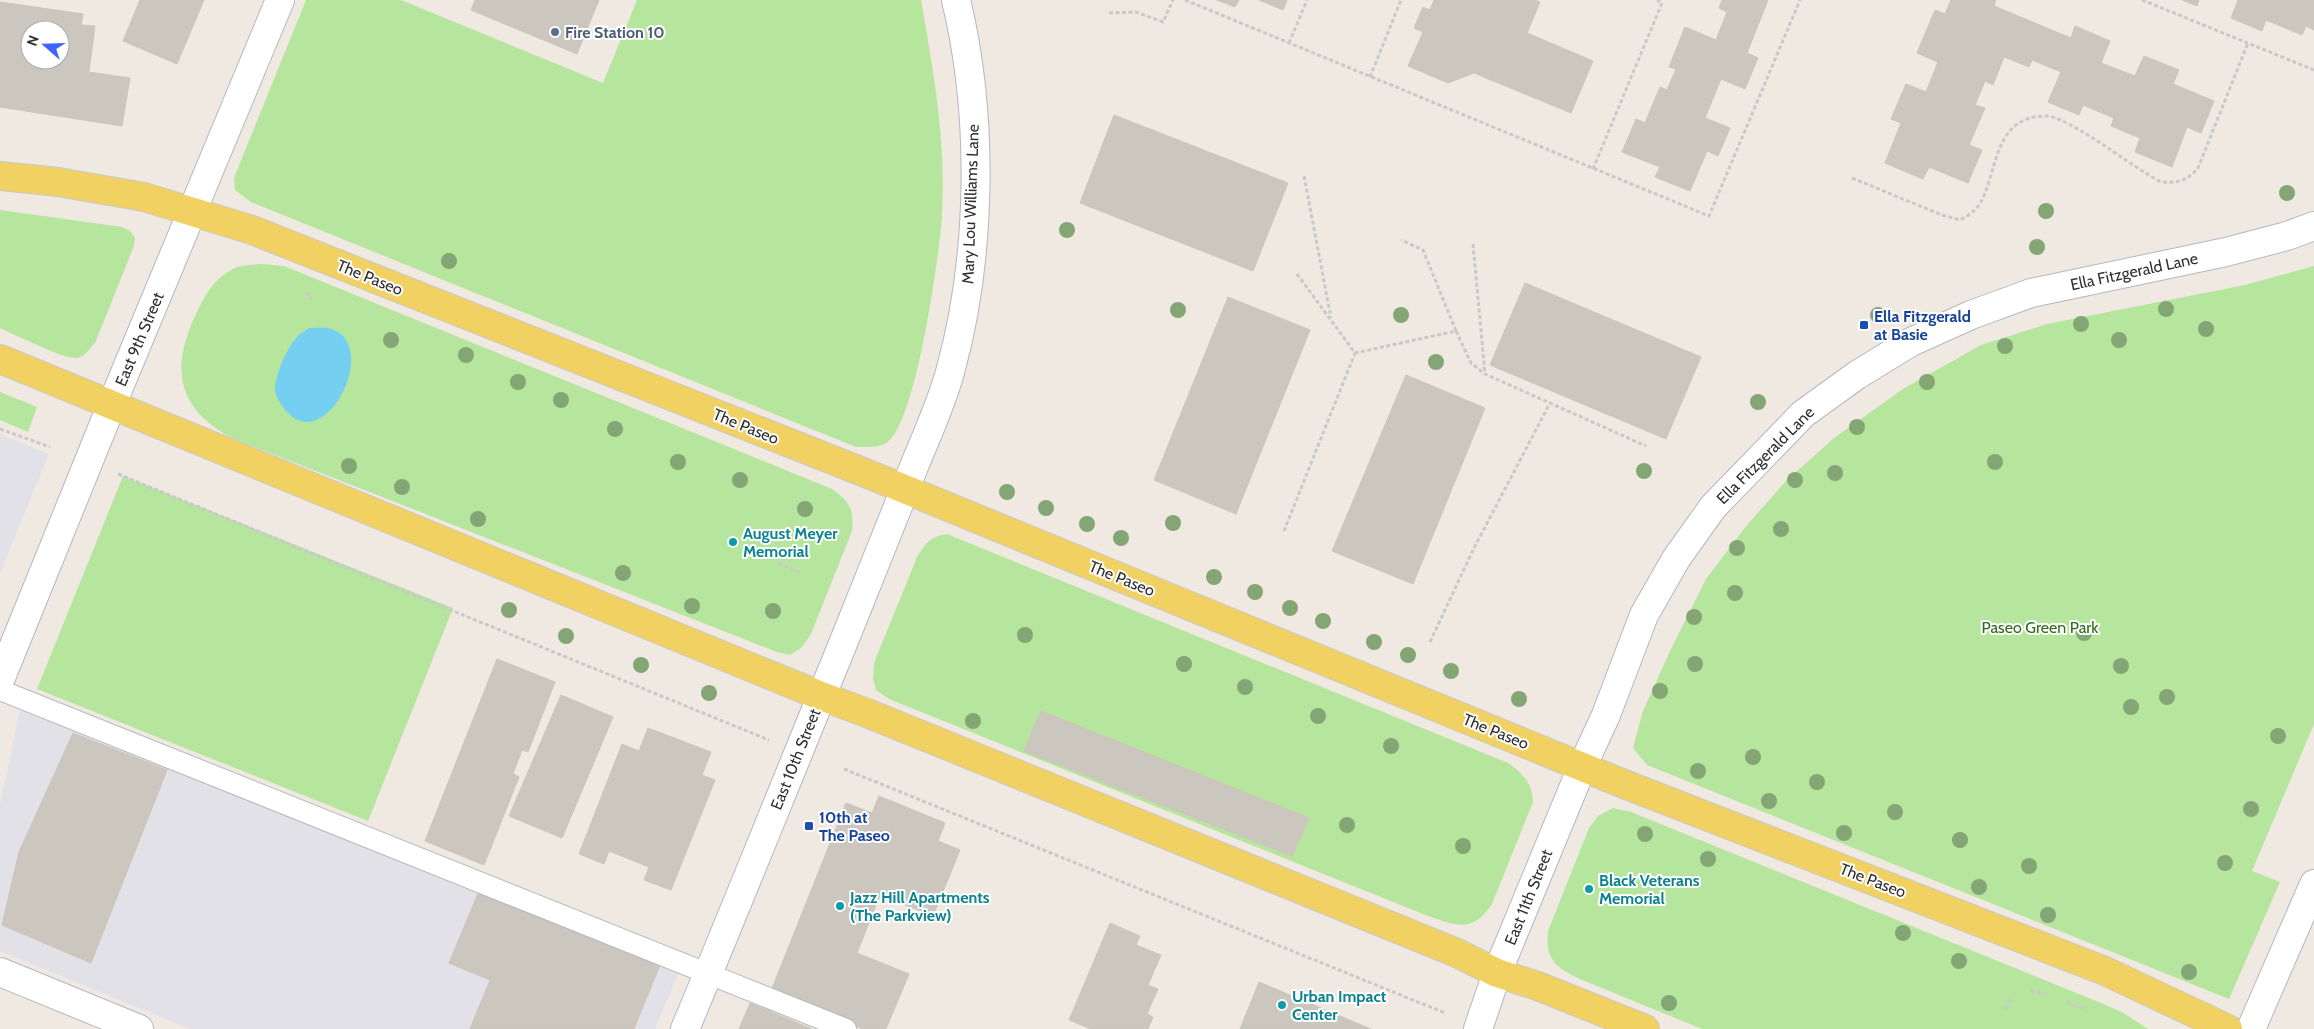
<svg xmlns="http://www.w3.org/2000/svg" width="2314" height="1029" font-family="Cabin,sans-serif">
<rect width="100%" height="100%" fill="#efe9e1"/>
<path fill="#e3e1e8" d="M0,434L49,454L0,573Z
M21,706L680,969L655,1029H190L0,951V804Z"/>
<path fill="#b6e59e" d="M306,0H401L603,83L637,0H921C930,51 939,102 942,154C943,178 943,205 941,229C937,266 915,427 886,443C877,448 866,447 856,447L251,202L235,190L234,178Z
M0,210L122,227L130,231L135,238L134,246L95,343C90,348 85,357 77,358C65,360 14,334 0,328Z
M261,264L284,266L832,489C850,502 854,509 852,531L811,634L801,648L790,655L777,652L232,438C177,409 170,368 196,314C205,295 215,277 235,268C242,265 253,265 261,264Z
M2314,266V724L2252,871L2280,882L2229,999L1647,765L1633,748L1643,711L1671,649L1706,579L1747,525L1786,481L1834,438L1903,389L1981,345L2047,324L2245,285Z
M0,392L37,407L28,432L0,420Z
M123,476L453,608L368,821L37,689Z
M947,534L1508,763C1523,774 1532,782 1533,802L1492,904C1471,935 1454,925 1423,914L889,699L876,690L873,679L874,663L917,557C926,543 931,536 947,534Z
M1613,808L1631,812L2096,1001L2122,1012L2148,1029H1702L1580,979C1556,967 1545,960 1548,931L1589,828L1598,816Z"/>
<path fill="#75cff0" d="M309,328C318,328 328,326 336,331C375,351 331,442 294,418C286,412 276,400 275,390C275,375 287,348 297,337C300,333 305,331 309,328Z"/>
<path fill="#cbc7bf" stroke="#cbc5ba" fill-rule="evenodd" d="M140,0H204L177,64L123,41Z
M475,0H599L577,54L471,10Z
M1217,0H1239L1235,7Z
M1259,0H1287L1283,10Z
M1434,0H1535L1540,2L1527,33L1593,61L1571,113L1474,73L1448,83L1408,66L1423,32L1414,28L1423,7L1430,10Z
M1722,0H1768L1747,53L1758,58L1745,89L1721,79L1705,118L1730,128L1718,156L1707,151L1690,191L1655,177L1660,167L1622,152L1636,119L1645,123L1660,87L1667,90L1676,69L1669,67L1685,27L1716,40L1727,12L1719,8Z
M1951,0H1996L1994,6L2071,38L2075,26L2110,41L2101,63L2135,76L2144,56L2179,70L2173,84L2214,101L2201,133L2187,127L2172,167L2135,152L2140,138L2111,126L2114,118L2083,105L2079,115L2048,102L2061,72L2032,60L2029,67L2004,57L1993,85L1985,81L1975,105L1985,108L1969,145L1982,150L1968,183L1929,167L1923,179L1885,163L1901,123L1891,119L1906,84L1926,92L1938,62L1917,53L1935,10L1945,14Z
M2182,0H2199L2197,6Z
M2238,0H2314V30L2306,26L2302,35L2266,20L2262,31L2231,18Z
M0,2L83,14L81,25L95,26L89,72L130,78L122,126L0,107ZM30,30H60V60H30Z
M1114,115L1288,183L1253,271L1080,203Z
M1525,283L1701,357L1666,439L1490,365Z
M1228,297L1310,330L1236,514L1154,480Z
M1406,375L1485,408L1413,584L1332,551Z
M497,659L555,682L528,752L522,750L513,774L519,777L484,865L425,841Z
M561,695L613,717L562,838L509,816Z
M1041,711L1309,818L1292,856L1024,751Z
M648,728L711,752L702,775L715,780L671,890L644,880L649,867L609,851L604,864L579,854L622,744L639,751Z
M73,733L167,770L91,963L2,925L19,852Z
M879,796L945,823L938,841L960,850L933,916L880,895L857,953L909,974L886,1029H863L771,991L846,803L872,813Z
M479,891L660,965L634,1029H470L490,980L449,963Z
M1110,923L1140,936L1136,945L1161,955L1148,985L1158,989L1147,1014L1153,1017L1148,1029H1091L1069,1020Z
M1259,982L1371,1029H1240Z
M750,1003L812,1029H739Z"/>
<g fill="none" stroke-linecap="round" stroke-linejoin="round">
<defs>
<path id="lane" d="M0,690L846,1029"/>
<path id="street" d="M0,972L139,1029"/>
<path id="secondary" d="M0,680L112,404L280,0
M685,1029C738,903 788,777 840,651C864,590 889,530 913,469C926,437 941,405 950,372C982,257 984,116 956,0
M1478,1029L1497,973L1582,767L1606,715L1644,615L1676,559L1713,507L1803,414L1857,375L1911,342L1971,315L2031,293L2226,252L2287,236L2314,226
M2251,1029L2314,884"/>
<path id="primary" d="M0,176L58,182L144,197L252,230L863,472L1624,784L2105,971L2228,1029
M0,359L821,696L867,713L1457,953L1497,973L1535,985L1645,1029"/>
</defs>
<use href="#lane" stroke="#b4b7c1" stroke-width="22"/>
<use href="#street" stroke="#b4b7c1" stroke-width="30"/>
<use href="#secondary" stroke="#b4b7c1" stroke-width="30"/>
<use href="#primary" stroke="#c9c9c9" stroke-width="30"/>
<path stroke="#c9c9c9" stroke-width="3" stroke-dasharray="4 2.5" stroke-linecap="butt" d="M1185,0L1709,216L1800,0
M2142,0L2314,70
M1109,13L1136,12L1163,22L1173,0
M1289,43L1307,0
M1370,77L1401,0
M1593,169L1662,3L1657,0
M1304,176L1331,318
M1852,178L1942,215L1960,220C1969,215 1977,210 1982,200C1996,172 1995,128 2030,118C2037,116 2049,115 2056,118C2093,134 2126,163 2161,182C2178,183 2187,181 2198,168L2248,43
M1473,244L1485,374
M1297,274L1355,353L1456,331L1423,250L1401,240
M306,292L313,302
M1456,331L1471,363L1485,374L1646,446
M0,429L50,447
M118,474L769,740
M1284,531L1355,353
M778,563L799,572
M1430,642L1473,550L1550,403
M844,769L1445,1013
M2031,990L2047,996
M2067,1002L2083,1008
M2006,1009L2011,997"/>
<use href="#lane" stroke="#fff" stroke-width="20"/>
<use href="#street" stroke="#fff" stroke-width="28"/>
<use href="#secondary" stroke="#fff" stroke-width="28"/>
<use href="#primary" stroke="#f2d163" stroke-width="28"/>
</g>
<g fill="#84a574">
<circle cx="2287" cy="193" r="8"/>
<circle cx="2046" cy="211" r="8"/>
<circle cx="1067" cy="230" r="8"/>
<circle cx="2037" cy="247" r="8"/>
<circle cx="449" cy="261" r="8"/>
<circle cx="2166" cy="309" r="8"/>
<circle cx="1178" cy="310" r="8"/>
<circle cx="1401" cy="315" r="8"/>
<circle cx="1878" cy="315" r="8"/>
<circle cx="2081" cy="324" r="8"/>
<circle cx="2206" cy="329" r="8"/>
<circle cx="391" cy="340" r="8"/>
<circle cx="2119" cy="340" r="8"/>
<circle cx="2005" cy="346" r="8"/>
<circle cx="466" cy="355" r="8"/>
<circle cx="1436" cy="362" r="8"/>
<circle cx="518" cy="382" r="8"/>
<circle cx="1927" cy="382" r="8"/>
<circle cx="561" cy="400" r="8"/>
<circle cx="1758" cy="402" r="8"/>
<circle cx="1857" cy="427" r="8"/>
<circle cx="615" cy="429" r="8"/>
<circle cx="678" cy="462" r="8"/>
<circle cx="1995" cy="462" r="8"/>
<circle cx="349" cy="466" r="8"/>
<circle cx="1644" cy="471" r="8"/>
<circle cx="1835" cy="473" r="8"/>
<circle cx="740" cy="480" r="8"/>
<circle cx="1795" cy="480" r="8"/>
<circle cx="402" cy="487" r="8"/>
<circle cx="1007" cy="492" r="8"/>
<circle cx="1046" cy="508" r="8"/>
<circle cx="805" cy="509" r="8"/>
<circle cx="478" cy="519" r="8"/>
<circle cx="1173" cy="523" r="8"/>
<circle cx="1087" cy="524" r="8"/>
<circle cx="1781" cy="529" r="8"/>
<circle cx="1121" cy="538" r="8"/>
<circle cx="1737" cy="548" r="8"/>
<circle cx="623" cy="573" r="8"/>
<circle cx="1214" cy="577" r="8"/>
<circle cx="1255" cy="592" r="8"/>
<circle cx="1735" cy="593" r="8"/>
<circle cx="692" cy="606" r="8"/>
<circle cx="1290" cy="608" r="8"/>
<circle cx="509" cy="610" r="8"/>
<circle cx="773" cy="611" r="8"/>
<circle cx="1694" cy="617" r="8"/>
<circle cx="1323" cy="621" r="8"/>
<circle cx="2084" cy="633" r="8"/>
<circle cx="1025" cy="635" r="8"/>
<circle cx="566" cy="636" r="8"/>
<circle cx="1374" cy="642" r="8"/>
<circle cx="1408" cy="655" r="8"/>
<circle cx="1184" cy="664" r="8"/>
<circle cx="1695" cy="664" r="8"/>
<circle cx="641" cy="665" r="8"/>
<circle cx="2121" cy="666" r="8"/>
<circle cx="1451" cy="671" r="8"/>
<circle cx="1245" cy="687" r="8"/>
<circle cx="1660" cy="691" r="8"/>
<circle cx="709" cy="693" r="8"/>
<circle cx="2167" cy="697" r="8"/>
<circle cx="1519" cy="699" r="8"/>
<circle cx="2131" cy="707" r="8"/>
<circle cx="1318" cy="716" r="8"/>
<circle cx="973" cy="721" r="8"/>
<circle cx="2278" cy="736" r="8"/>
<circle cx="1391" cy="746" r="8"/>
<circle cx="1753" cy="757" r="8"/>
<circle cx="1698" cy="771" r="8"/>
<circle cx="1817" cy="782" r="8"/>
<circle cx="1769" cy="801" r="8"/>
<circle cx="2251" cy="809" r="8"/>
<circle cx="1895" cy="812" r="8"/>
<circle cx="1347" cy="825" r="8"/>
<circle cx="1844" cy="833" r="8"/>
<circle cx="1645" cy="834" r="8"/>
<circle cx="1960" cy="840" r="8"/>
<circle cx="1463" cy="846" r="8"/>
<circle cx="1708" cy="859" r="8"/>
<circle cx="2225" cy="863" r="8"/>
<circle cx="2029" cy="866" r="8"/>
<circle cx="1979" cy="887" r="8"/>
<circle cx="2048" cy="915" r="8"/>
<circle cx="1903" cy="933" r="8"/>
<circle cx="1959" cy="961" r="8"/>
<circle cx="2189" cy="972" r="8"/>
<circle cx="1669" cy="1003" r="8"/>
</g>
<circle fill="#5c6f8a" stroke="#fff" stroke-width="2" cx="555" cy="32" r="5"/>
<g fill="#1a4fb4" stroke="#fff" stroke-width="2">
<rect x="1859" y="320" width="10" height="10" rx="2.5"/>
<rect x="804" y="821" width="10" height="10" rx="2.5"/>
</g>
<g fill="#0f9aa8" stroke="#fff" stroke-width="2">
<circle cx="733" cy="542" r="5"/>
<circle cx="1589" cy="889" r="5"/>
<circle cx="840" cy="906" r="5"/>
<circle cx="1282" cy="1005" r="5"/>
</g>
<g text-anchor="middle" stroke-width="4" stroke-linejoin="round" paint-order="stroke">
<g font-size="16" font-weight="bold" fill="#4e5e75" stroke="#fff" text-anchor="start">
<text x="565" y="38">Fire Station 10</text>
</g>
<g font-size="16" fill="#2e2e2e" stroke="#fff">
<text transform="translate(970 204) rotate(-88)" y="6">Mary Lou Williams Lane</text>
<text transform="translate(2134 271) rotate(-12)" y="6">Ella Fitzgerald Lane</text>
<text transform="translate(370 277) rotate(22)" y="6">The Paseo</text>
<text transform="translate(139 339) rotate(-67)" y="6">East 9th Street</text>
<text transform="translate(746 426) rotate(22)" y="6">The Paseo</text>
<text transform="translate(1765 455) rotate(-45)" y="6">Ella Fitzgerald Lane</text>
<text transform="translate(1122 578) rotate(22)" y="6">The Paseo</text>
<text transform="translate(1496 731) rotate(22)" y="6">The Paseo</text>
<text transform="translate(795 759) rotate(-68)" y="6">East 10th Street</text>
<text transform="translate(1873 880) rotate(21)" y="6">The Paseo</text>
<text transform="translate(1528 897) rotate(-68)" y="6">East 11th Street</text>
</g>
<g font-size="16" font-weight="bold" fill="#164399" stroke="#fff" text-anchor="start">
<text x="1874" y="322">Ella Fitzgerald<tspan x="1874" dy="18">at Basie</tspan></text>
<text x="819" y="823">10th at<tspan x="819" dy="18">The Paseo</tspan></text>
</g>
<g font-size="16" font-weight="bold" fill="#0d838f" stroke="#fff" text-anchor="start">
<text x="743" y="539">August Meyer<tspan x="743" dy="18">Memorial</tspan></text>
<text x="1599" y="886">Black Veterans<tspan x="1599" dy="18">Memorial</tspan></text>
<text x="850" y="903">Jazz Hill Apartments<tspan x="850" dy="18">(The Parkview)</tspan></text>
<text x="1292" y="1002">Urban Impact<tspan x="1292" dy="18">Center</tspan></text>
</g>
<g font-size="16" fill="#2c6e1b" stroke="#fff">
<text x="2040" y="633">Paseo Green Park</text>
</g>
</g>
<g transform="translate(45 45) rotate(290)"><circle r="24" fill="#ffffff" stroke="#ababab"/>
<path d="M0-4L9 19L0 12L-9 19Z" fill="#4264fb"/>
<text y="-8" font-size="14" font-weight="bold" text-anchor="middle" fill="#2e2e2e">N</text>
</g>
</svg>
